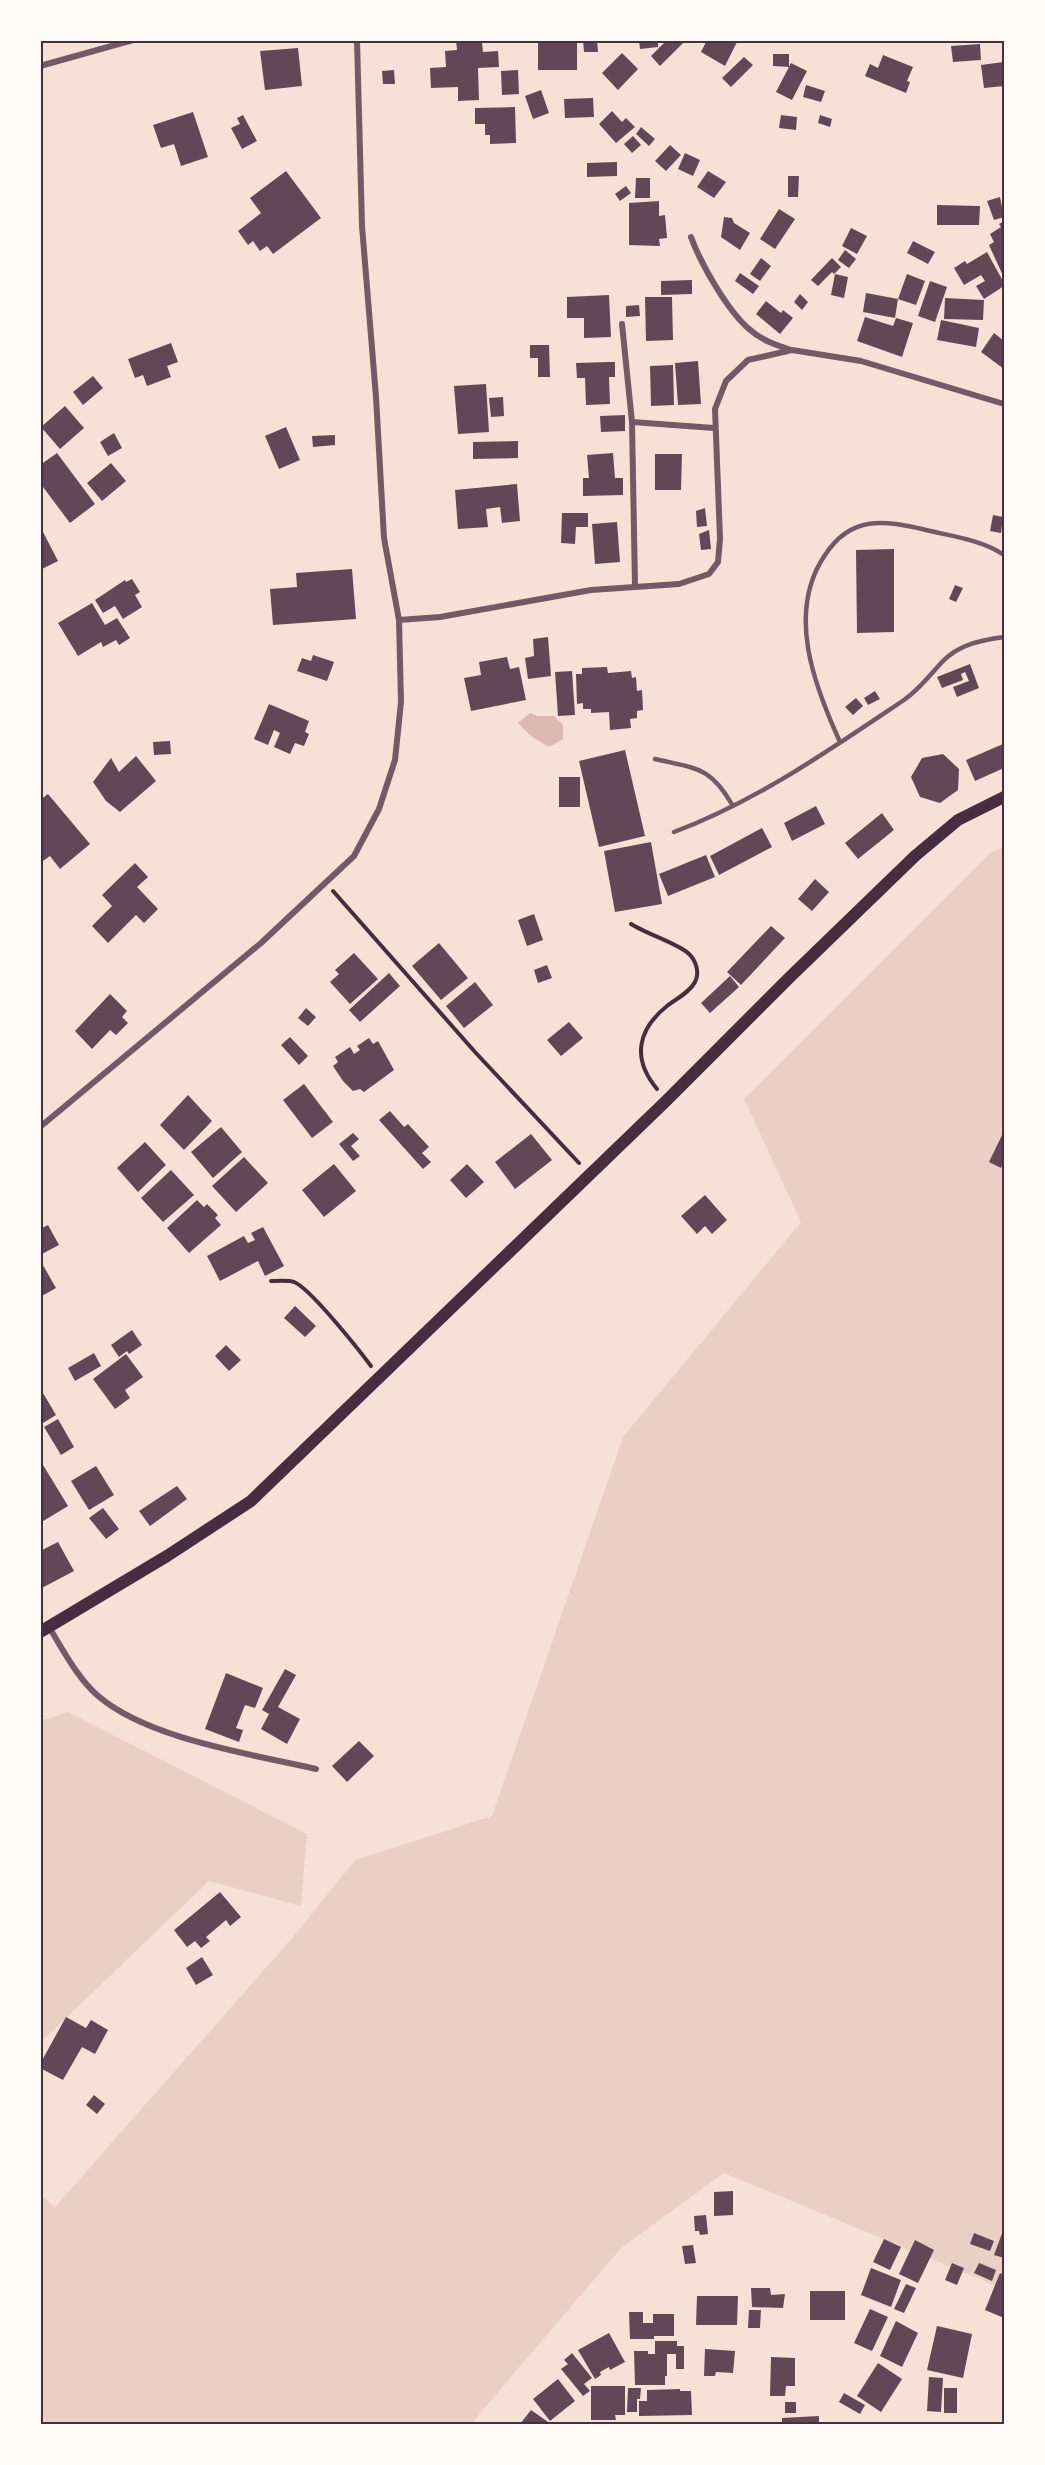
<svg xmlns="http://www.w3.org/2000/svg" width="1045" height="2465" font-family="'Golos Text',sans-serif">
<rect width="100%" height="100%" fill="#f7e1d7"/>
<path fill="#ebcfc5" d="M1004,847V2289L724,2173L621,2248L471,2424H41L40,2194L55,2207L293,1937L355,1860L492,1816L623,1437L801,1222L744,1099L991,852Z
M68,1712L307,1834L301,1906L209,1881L41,2042V1721Z"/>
<path fill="#dcb8b0" d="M530,713L537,716H554L563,725V739L549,747L531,736L518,723Z"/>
<path fill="#644757" d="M456,40L482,42L483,52L498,51L499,67L478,68L479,100L458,101V87L431,88L430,68L446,67L445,51L457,50Z
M538,40H577V70H538Z
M583,40H597L598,52H584Z
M639,40H658V47L640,49Z
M667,40H686L660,66L651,56Z
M707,40H738L725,66L701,52Z
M980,44L981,60L953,62L951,46Z
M298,48L302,86L265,90L260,51Z
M622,53L638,69L618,90L602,73Z
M773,54H789V67L773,66Z
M883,55L913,67L907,81L910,82L906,93L865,76L870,64L878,68Z
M744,57L753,65L731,87L722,78Z
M1003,62L1004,86L984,88L981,65Z
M791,63L807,71L792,100L776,92Z
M394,70L395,84H383L382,71Z
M518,70L519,94L502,95L501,71Z
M806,85L825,91L821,102L803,97Z
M541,90L549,113L533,119L525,96Z
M593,98L594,117L565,118L564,99Z
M515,107L516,143L490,144V135H485V124H475V108Z
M612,111L622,122L626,118L635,127L616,143L599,124Z
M193,112L208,157L181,166L174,144L161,148L153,125Z
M243,115L257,141L242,149L231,128L240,124L237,118Z
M781,115L797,117L796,130L779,128Z
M820,115L832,119L830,127L818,123Z
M641,127L655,139L649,146L636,134Z
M633,136L641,145L632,153L624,144Z
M670,145L681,155L666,171L655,161Z
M685,153L700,160L693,176L678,169Z
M617,162V176L587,177V163Z
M286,171L321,218L273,254L267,246L260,251L253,241L248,245L238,231L261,213L250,198Z
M708,171L726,182L714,198L697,187Z
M788,176H799L798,197H788Z
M636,178H650V198H635Z
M626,186L631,193L620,201L615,194Z
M1000,197L1004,217L994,220L987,201Z
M659,201V216L665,215L667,238L659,239L660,246L629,245V203Z
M937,205L980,206L979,225H937Z
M779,209L795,219L775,249L760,239Z
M724,217L732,218L734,223L750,233L740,250L721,237Z
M1004,221V278L989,245L994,242L990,234L1001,227L999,224Z
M851,228L867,236L857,254L842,246Z
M913,241L935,252L928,264L907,253Z
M845,250L856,259L849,268L838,260Z
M987,252L1004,283V286L984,299L976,286L985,281L981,275L964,285L954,268L965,261L967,264Z
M761,258L771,266L760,281L750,274Z
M832,258L841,267L834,274L832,272L818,286L811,280Z
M740,273L759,286L753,294L735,281Z
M835,274L848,277L844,298L831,295Z
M907,274L925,281L916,305L898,299Z
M692,280V294L661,295V281Z
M930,281L947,287L935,322L918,316Z
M866,293L898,299L895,318L863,312Z
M800,294L808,302L802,310L794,302Z
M609,295L611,337L584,338V318H567V297Z
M645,297H672L673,340L646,341Z
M945,298L984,300L983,320L944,319Z
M766,301L781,313L783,310L793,318L780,334L756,314Z
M639,305L640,316L626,317V306Z
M865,317L893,326L896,318L913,323L902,357L857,341Z
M941,320L979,328L976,347L937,340Z
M994,333L1004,341V369L981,352Z
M171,343L178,362L167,366L171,377L147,386L143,375L135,378L128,359Z
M530,345H549L550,377H538V358H530Z
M698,361L701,404L678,405L675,363Z
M608,362H615V377H609L610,404L586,405L585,378H577L576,363Z
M673,365L674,405L651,406L650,366Z
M93,376L103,388L83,405L73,392Z
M486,384L489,432L458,434L454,386Z
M503,397L504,416L491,417L489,398Z
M65,406L84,428L60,449L41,427Z
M625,415V431L601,432L600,416Z
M286,427L300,460L279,469L265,436Z
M114,433L122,448L108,456L100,442Z
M335,435V445L313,447L312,436Z
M518,441V458L473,459V442Z
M57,453L95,504L70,523L40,483V465Z
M613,453L615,478H623V495L583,496V478H589L587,455Z
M655,454H682L681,490H655Z
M111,463L126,481L102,501L87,483Z
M517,484L520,521L502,523L500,507L486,509L488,527L458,529L455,490Z
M705,508L707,526L697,527L696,511Z
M562,513H588V527H576L575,544L561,543Z
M993,515L1003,517L1001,533L990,531Z
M617,522L620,562L595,564L592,524Z
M42,530L58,561L40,570V531Z
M709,530L711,549L701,550L699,534Z
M894,549V632L857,633L856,550Z
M352,569L356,619L273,625L270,589L297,587L296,573Z
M132,579L140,592L135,595L142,607L123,619L115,606L103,613L95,600L125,580L126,582Z
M955,585L963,588L956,602L949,599Z
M92,603L105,625L117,618L130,638L119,645L116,640L103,647L101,642L78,656L58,623Z
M548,637L551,676L528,679L525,658L534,656L533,639Z
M313,655L334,662L327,681L297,671L302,658L311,661Z
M507,657L510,669L519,667L526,700L471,711L464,678L481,675L479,662Z
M970,664L979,688L957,697L953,687L969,681L965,672L961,674L963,680L942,688L937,677Z
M607,667L608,673L631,671L632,678L636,677L637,691L642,690L643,710L637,711V718L630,719L631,728L610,730L609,712L591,713V709H583V703L577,704L576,674H582V668Z
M572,671L575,715L558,716L555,672Z
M875,691L880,699L868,705L864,698Z
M856,698L863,706L853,715L845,707Z
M269,704L309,721L305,732L309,734L304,746L295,743L290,754L274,747L280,733L274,730L268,745L254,739Z
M170,741L171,754L154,755L153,742Z
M1003,744L1004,768L975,781L966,760Z
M625,750L645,836L599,847L579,761Z
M943,754L959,769L958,790L940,803L920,797L911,777L922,758Z
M136,756L156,781L120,812L106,801L93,782L111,758L119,772Z
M559,777H580V807H559Z
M48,794L90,844L60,869L50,856L40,863V800Z
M816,806L825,824L792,841L784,823Z
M882,813L894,830L858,859L845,843Z
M762,828L772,847L719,875L710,856Z
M651,842L662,904L615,912L604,851Z
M706,855L715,877L668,896L659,874Z
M135,863L148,877L137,887L158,909L144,923L136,915L108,943L92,926L112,906L102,895Z
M815,879L829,892L812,911L798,899Z
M534,914L543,940L527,946L518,920Z
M771,926L785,938L741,985L727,972Z
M439,943L468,978L441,1000L412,966Z
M354,953L378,979L350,1004L330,982L339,974L335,970Z
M547,965L552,978L538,983L534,970Z
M389,973L400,986L360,1022L349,1010Z
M730,976L739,987L710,1013L701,1003Z
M475,982L493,1005L464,1028L446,1006Z
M110,994L127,1011L122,1017L128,1023L116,1035L110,1030L92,1049L75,1031Z
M306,1008L316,1017L308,1026L298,1018Z
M569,1022L583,1038L561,1056L547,1040Z
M290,1037L308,1056L299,1065L281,1045Z
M369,1038L373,1044L378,1041L394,1070L364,1092L360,1089L353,1091L343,1081L333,1066L338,1062L335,1057L350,1047L354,1054L360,1050L357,1046Z
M304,1084L333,1122L312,1138L283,1100Z
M188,1095L212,1121L184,1150L160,1125Z
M390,1111L404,1127L408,1124L429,1147L422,1153L431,1162L423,1169L379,1120Z
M221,1127L242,1152L213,1178L191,1152Z
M1004,1131V1160L1001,1168L989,1162Z
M353,1133L359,1139L351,1146L360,1156L353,1161L339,1144Z
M531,1134L552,1160L515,1189L495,1162Z
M145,1142L166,1165L138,1192L117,1168Z
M244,1157L268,1183L236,1212L212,1186Z
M334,1164L356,1191L324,1217L302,1190Z
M467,1164L484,1182L466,1198L450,1180Z
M171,1170L194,1195L163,1222L141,1198Z
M705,1195L727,1220L712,1234L705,1226L697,1234L681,1216Z
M197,1200L204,1207L207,1204L218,1215L215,1218L221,1225L189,1253L167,1228Z
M48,1225L59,1245L40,1255V1229Z
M263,1227L284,1266L265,1276L258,1261L220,1281L207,1256L244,1236L248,1243L255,1240L251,1233Z
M40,1260L56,1288L40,1297Z
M295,1306L316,1326L305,1337L284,1318Z
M132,1330L142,1345L129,1354L127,1351L119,1357L111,1345Z
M226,1345L241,1360L229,1371L215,1356Z
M94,1353L101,1366L75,1381L68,1368Z
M126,1354L143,1377L125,1390L130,1398L115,1409L93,1379Z
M40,1388L56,1415L43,1423L40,1419Z
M58,1419L74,1447L61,1455L44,1427Z
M40,1460L68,1506L40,1523Z
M96,1466L114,1495L89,1510L71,1481Z
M177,1486L187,1499L150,1526L139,1511Z
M103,1508L119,1529L106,1539L89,1518Z
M58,1542L74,1571L40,1589V1551Z
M285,1669L296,1675L278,1707L300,1719L287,1744L261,1729L269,1714L262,1710Z
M226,1673L263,1688L255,1708L245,1705L236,1728L243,1730L239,1742L205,1729Z
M359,1741L374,1756L347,1782L332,1766Z
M220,1892L241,1917L230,1926L226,1920L206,1937L210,1941L201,1948L195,1941L187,1947L174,1930Z
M202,1957L213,1975L196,1985L186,1968Z
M66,2017L86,2028L91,2020L108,2030L95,2054L82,2047L63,2080L40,2068V2064Z
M94,2095L105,2104L97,2114L86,2105Z
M733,2191V2215L714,2216V2192Z
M706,2215L708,2234L700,2235L699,2231H695L694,2216Z
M1004,2228V2258L994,2255Z
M974,2233L994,2241L990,2251L970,2244Z
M884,2239L901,2247L890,2270L873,2262Z
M915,2240L934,2250L918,2283L899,2274Z
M693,2245L696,2263L685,2264L682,2246Z
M952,2263L964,2268L957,2285L945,2280Z
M979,2263L996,2270L992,2281L974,2273Z
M871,2268L901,2280L891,2307L861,2295Z
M1000,2273L1004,2275V2318L985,2310Z
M906,2284L916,2288L904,2313L894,2309Z
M751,2288H770L771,2295L785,2294L783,2308L752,2307Z
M810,2291H845V2320H810Z
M697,2296H738L737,2325H696Z
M870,2309L888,2317L872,2351L854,2343Z
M749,2310H761L760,2328H748Z
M629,2312H643V2323H653V2314H674V2336H654V2339H630Z
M896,2321L918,2333L902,2367L880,2356Z
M937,2326L972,2334L963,2378L927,2370Z
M609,2333L625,2362L610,2370L609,2367L600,2372L601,2375L595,2379L578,2350Z
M655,2341H677V2346H684V2369H676V2354H667V2376H665V2385H635L634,2351H648V2354H655Z
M705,2349L735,2351L733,2373L716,2372L715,2376H704Z
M572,2353L592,2378L584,2384L590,2391L583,2396L561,2369L568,2364L564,2360Z
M771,2357L795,2358V2386H786L785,2396H770Z
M878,2363L902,2379L881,2412L857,2396Z
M929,2377L943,2378L941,2412L927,2411Z
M558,2379L575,2401L550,2421L533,2399Z
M591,2386H625V2415H615L616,2420H591Z
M628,2388H641L640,2399H637V2412H627Z
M944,2388H957V2413H944Z
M680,2389V2391H691L692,2415L639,2416V2401H647V2390Z
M844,2393L865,2405L860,2414L839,2402Z
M785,2402H796V2413H785Z
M531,2410L551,2424H520Z
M819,2416V2424H782V2418Z"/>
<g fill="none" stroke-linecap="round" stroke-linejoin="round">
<path stroke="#4a2c40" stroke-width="4" d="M333,891L475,1052L579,1163
M631,924C645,933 678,944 688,953C696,960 700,973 695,982C690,992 676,999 667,1006C637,1030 632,1059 657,1089
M271,1281C278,1281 288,1280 294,1282C310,1288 359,1350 371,1366"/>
<path stroke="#755966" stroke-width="4.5" d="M840,742C814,685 786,612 825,555C851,515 884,520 926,530C951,536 983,540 1004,555
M655,759C697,769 710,766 733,806
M674,832C757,801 831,749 904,700C920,689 929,676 942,662C959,644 982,640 1004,637"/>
<path stroke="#755966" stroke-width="6" d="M40,66L133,40
M691,237C701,264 727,310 749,329C761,340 776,345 791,350
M622,324L632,422L635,585
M632,422L714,428
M399,620L440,617L591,590L679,584L709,574L718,562L720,539L715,409L726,381L748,360L792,350L861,361L1004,404
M40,1127L261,943L354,856L379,809L395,760L401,702L399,620L384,538L376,397L362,226L357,40
M49,1627C63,1650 77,1677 97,1695C147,1739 251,1754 316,1769"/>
<path stroke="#4a2c40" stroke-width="12" d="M40,1632L167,1556L251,1501L665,1102L790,977L915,856L958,820L1004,797"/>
</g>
<rect width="1045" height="2465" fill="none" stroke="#fffaf5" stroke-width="84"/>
<rect x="42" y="42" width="961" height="2381" fill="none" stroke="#4a2c40" stroke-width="2"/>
</svg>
